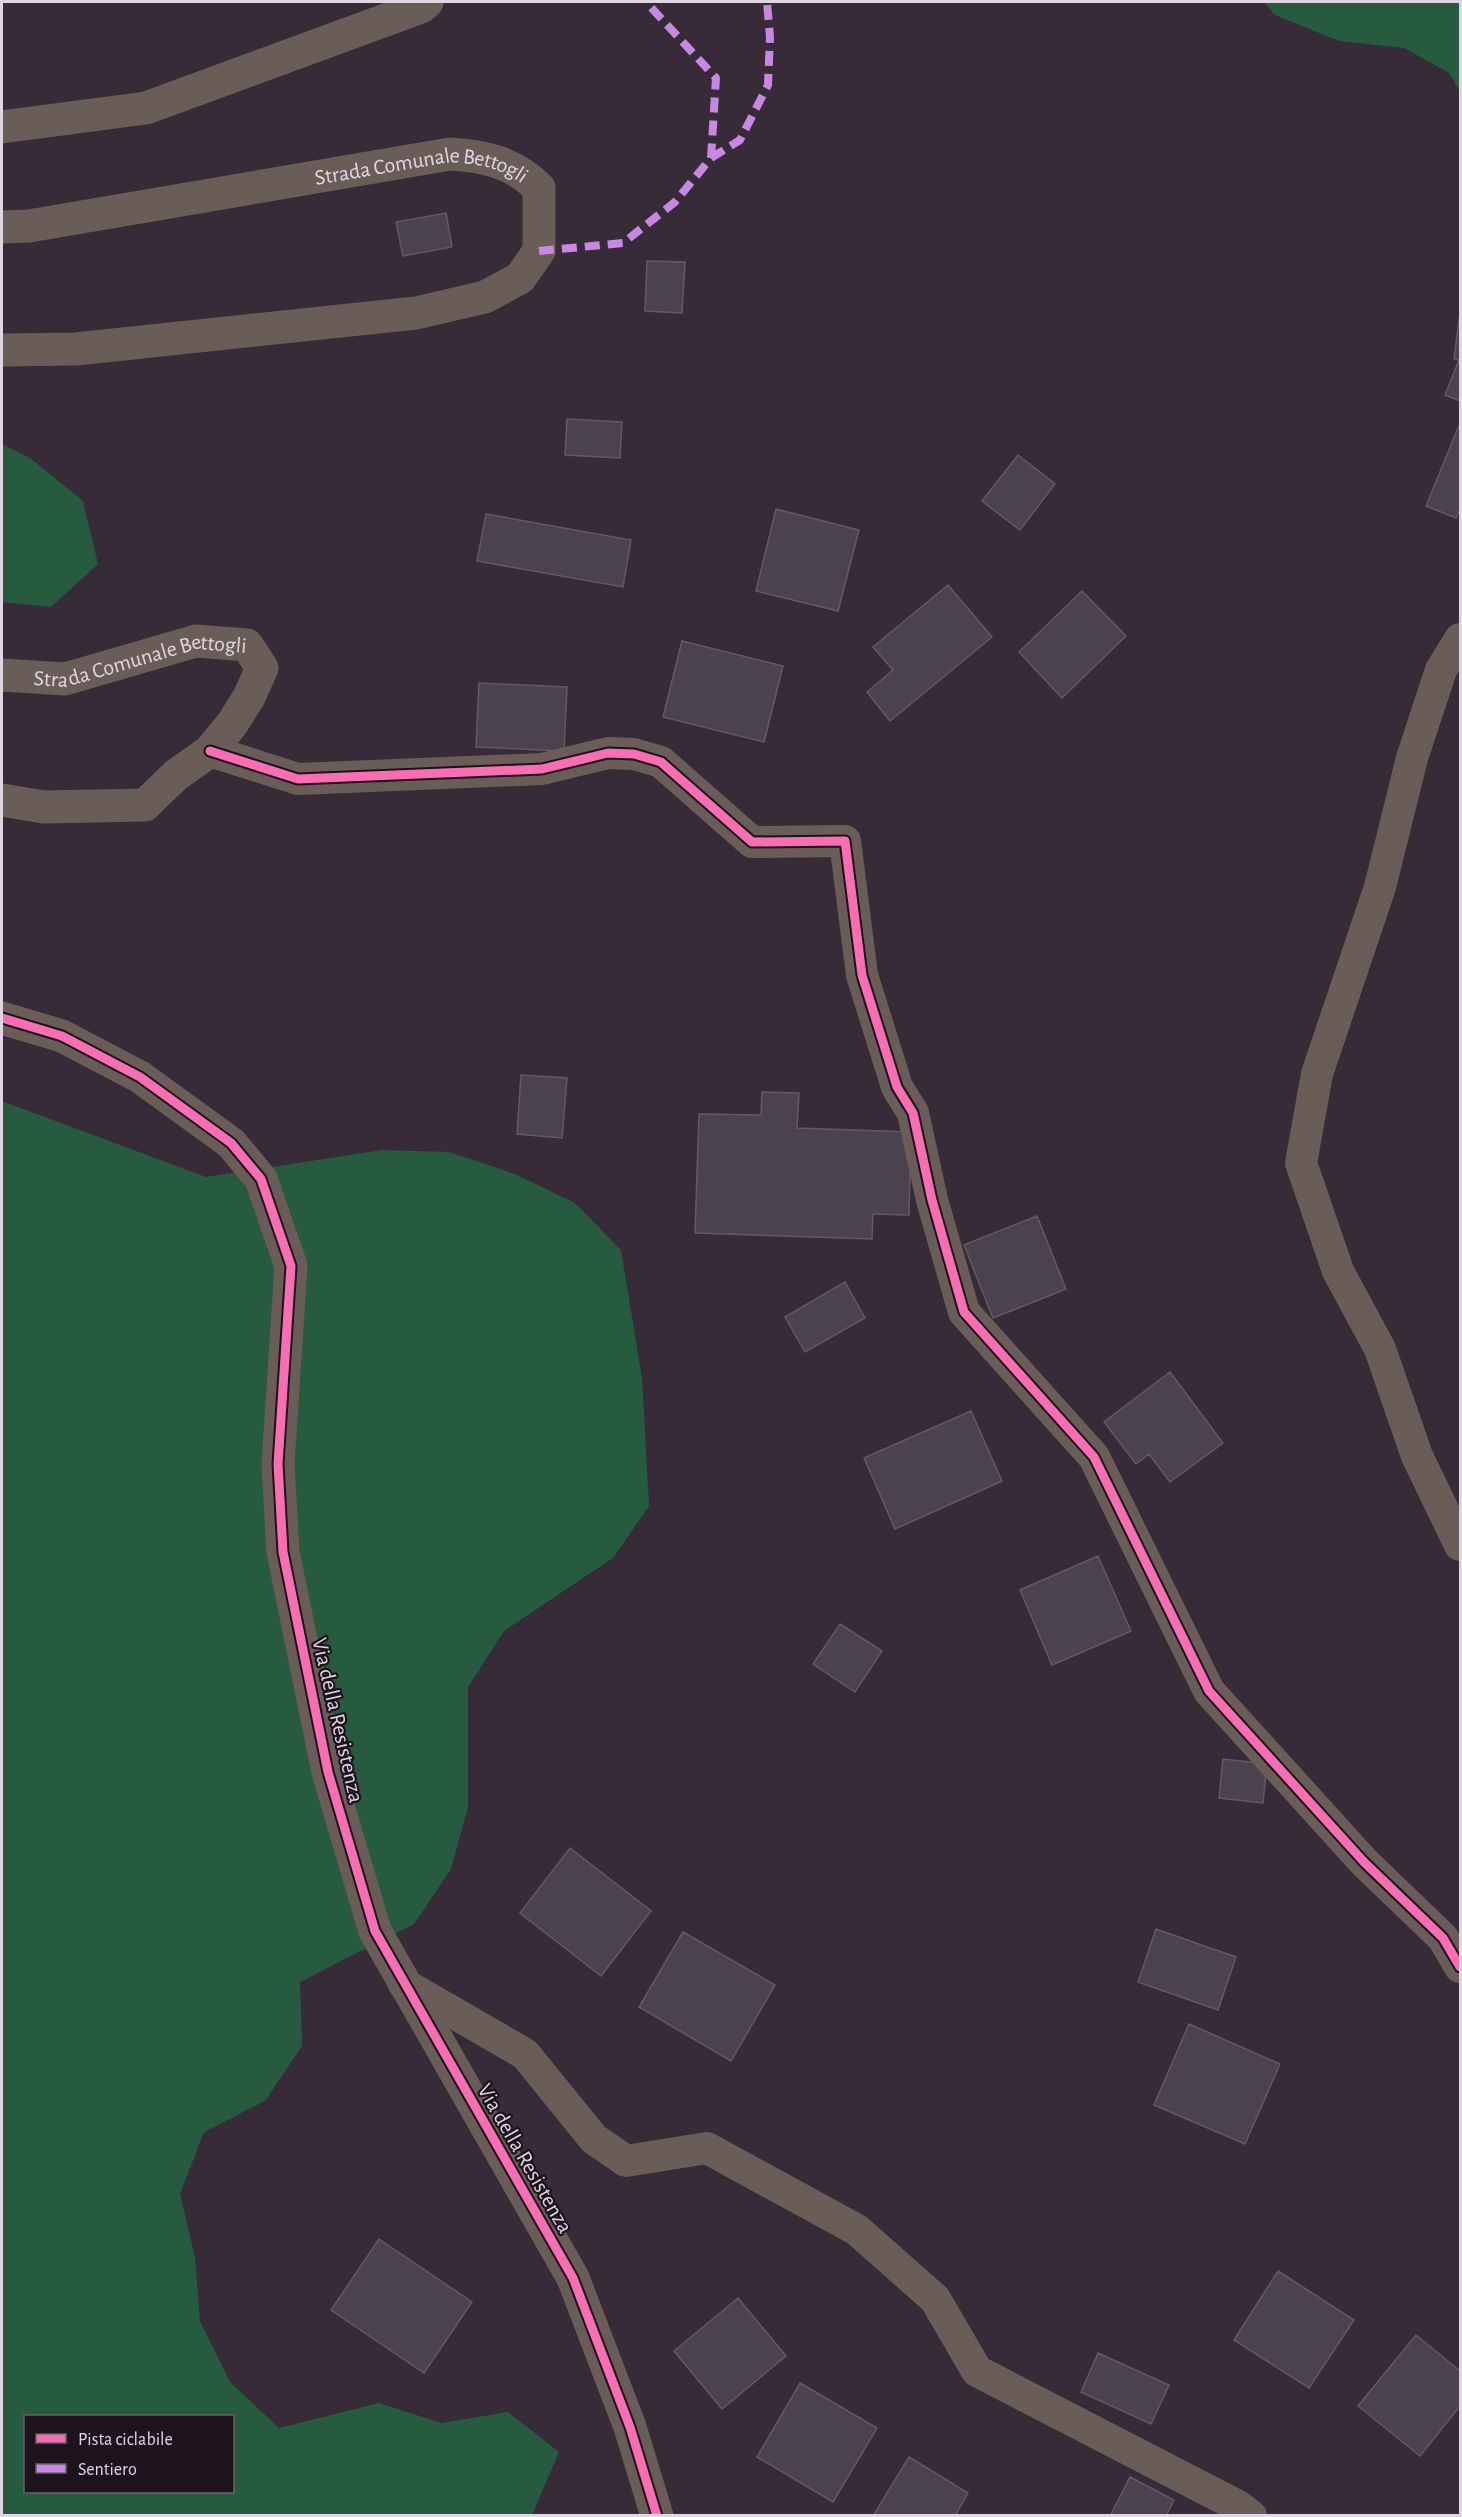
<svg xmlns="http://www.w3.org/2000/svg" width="1462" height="2517" font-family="'Alegreya Sans',sans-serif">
<rect width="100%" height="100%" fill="#362b36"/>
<path fill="#275b40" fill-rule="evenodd" d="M1264,2H1460V92L1449,73L1404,48L1339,41L1275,15Z
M2,444L30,458L83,501L98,564L51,607L2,602Z
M2,1101L206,1177L382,1150L449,1152L515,1174L575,1203L621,1250L642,1378L649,1506L613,1558L504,1631L468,1687V1807L451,1869L414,1924L300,1982L302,2046L265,2101L204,2132L180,2194L195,2257L200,2321L230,2382L279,2428L379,2403L441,2423L508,2412L559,2452L532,2515L2,2516ZM26,2416H232V2492H26Z"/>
<path fill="#4a434d" stroke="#615a64" stroke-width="1.5" d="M446,213L452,247L403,256L396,222Z
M647,261L685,262L682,313L645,311Z
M1460,312V360L1454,359Z
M1459,360L1460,361V401L1445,395Z
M567,419L622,422L620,458L565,455Z
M1460,423V509L1456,518L1426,506Z
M1018,455L1055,484L1020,530L982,501Z
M776,509L859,530L838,611L756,591Z
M486,514L631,540L623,587L477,561Z
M948,585L992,637L890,721L867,692L893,670L873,647Z
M1082,591L1126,636L1062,698L1019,652Z
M682,641L783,666L764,742L663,717Z
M479,683L567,687L564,751L476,747Z
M521,1075L567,1078L562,1138L517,1134Z
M762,1092L799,1093L797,1128L911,1132L909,1215L873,1214L872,1239L695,1233L699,1114L761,1115Z
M1037,1216L1066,1289L993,1318L964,1245Z
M845,1282L865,1318L805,1352L785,1317Z
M1170,1372L1223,1443L1170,1482L1149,1454L1136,1464L1104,1422Z
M971,1411L1002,1481L895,1529L864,1458Z
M1098,1556L1131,1631L1052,1665L1020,1590Z
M840,1624L882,1651L855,1692L813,1664Z
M1223,1759L1267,1764L1263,1803L1219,1798Z
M570,1848L651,1911L601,1976L520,1913Z
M1156,1929L1236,1957L1218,2010L1138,1982Z
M683,1932L775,1985L731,2061L639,2007Z
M1189,2024L1280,2064L1245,2144L1154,2105Z
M379,2239L472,2302L424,2373L331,2310Z
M1278,2271L1354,2320L1309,2388L1234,2340Z
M738,2298L786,2356L722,2409L674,2351Z
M1416,2335L1460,2371V2406L1420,2456L1358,2406Z
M1098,2353L1169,2385L1151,2424L1081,2392Z
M800,2383L877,2428L833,2502L757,2457Z
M909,2457L968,2493L955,2516H873Z
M1130,2477L1174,2500L1166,2516H1110Z"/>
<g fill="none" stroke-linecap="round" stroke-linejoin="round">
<path stroke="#6a5d57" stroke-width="32" d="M1460,639L1441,670L1412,758L1380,887L1317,1074L1301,1163L1338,1271L1380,1349L1417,1456L1460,1545
M210,751L298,779L542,769L608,753L634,754L661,762L752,842L845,841L862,975L897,1087L913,1113L932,1200L964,1312L1094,1457L1209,1691L1364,1862L1443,1938L1460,1967
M404,1984L525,2054L594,2139L626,2161L707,2148L857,2230L935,2299L977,2371L1238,2506L1251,2516"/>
<g stroke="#6a5d57" stroke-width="33">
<path d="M2,127L146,108L421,7L427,2"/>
<path id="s1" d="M2,227L29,226L450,154C486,156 514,163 539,188V251L520,278L485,297L416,313L76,349L2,350"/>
<path id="s2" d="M2,675L65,679L196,641L247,645L262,668L249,697L232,724L210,751L176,775L145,805L44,807L2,800"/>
<path d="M2,1018L62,1036L140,1077L231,1143L261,1179L291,1266L278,1464L283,1552L328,1772L375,1931L573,2278L630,2427L657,2516"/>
</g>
<path stroke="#c787e3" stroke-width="8" stroke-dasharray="15 8" stroke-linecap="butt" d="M711,158L740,140L768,85L770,37L767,2
M539,251L623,243L675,202L711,158L716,78L646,2"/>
<defs>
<path id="cycleway" d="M210,751L298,779L542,769L608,753L634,754L661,762L752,842L845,841L862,975L897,1087L913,1113L932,1200L964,1312L1094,1457L1209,1691L1364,1862L1443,1938L1460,1967
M2,1018L62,1036L140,1077L231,1143L261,1179L291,1266L278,1464L283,1552L328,1772L375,1931L573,2278L630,2427L657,2516"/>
</defs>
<use href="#cycleway" stroke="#1c131c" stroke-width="13"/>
<use href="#cycleway" stroke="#f96db3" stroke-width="9"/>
</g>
<g text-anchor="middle" stroke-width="4.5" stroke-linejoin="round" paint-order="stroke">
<g font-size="22" fill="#e2d5e2" stroke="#1c131c">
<text dy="8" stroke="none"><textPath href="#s1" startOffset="426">Strada Comunale Bettogli</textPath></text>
<text dy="8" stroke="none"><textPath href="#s2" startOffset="141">Strada Comunale Bettogli</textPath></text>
<text transform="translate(339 1720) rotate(77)" y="8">Via della Resistenza</text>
<text transform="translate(526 2158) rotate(60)" y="8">Via della Resistenza</text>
</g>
</g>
<rect width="1462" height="2517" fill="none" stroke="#e2d5e2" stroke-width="6"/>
<rect x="24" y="2415" width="210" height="78" fill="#1c131c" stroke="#6b616b" stroke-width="1.5"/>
<rect x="36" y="2434" width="30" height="9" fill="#f96db3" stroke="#6b616b" stroke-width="1.5"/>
<text x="78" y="2445" font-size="18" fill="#e2d5e2">Pista ciclabile</text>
<rect x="36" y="2464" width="30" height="9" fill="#c787e3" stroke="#6b616b" stroke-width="1.5"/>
<text x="78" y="2475" font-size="18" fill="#e2d5e2">Sentiero</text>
</svg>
